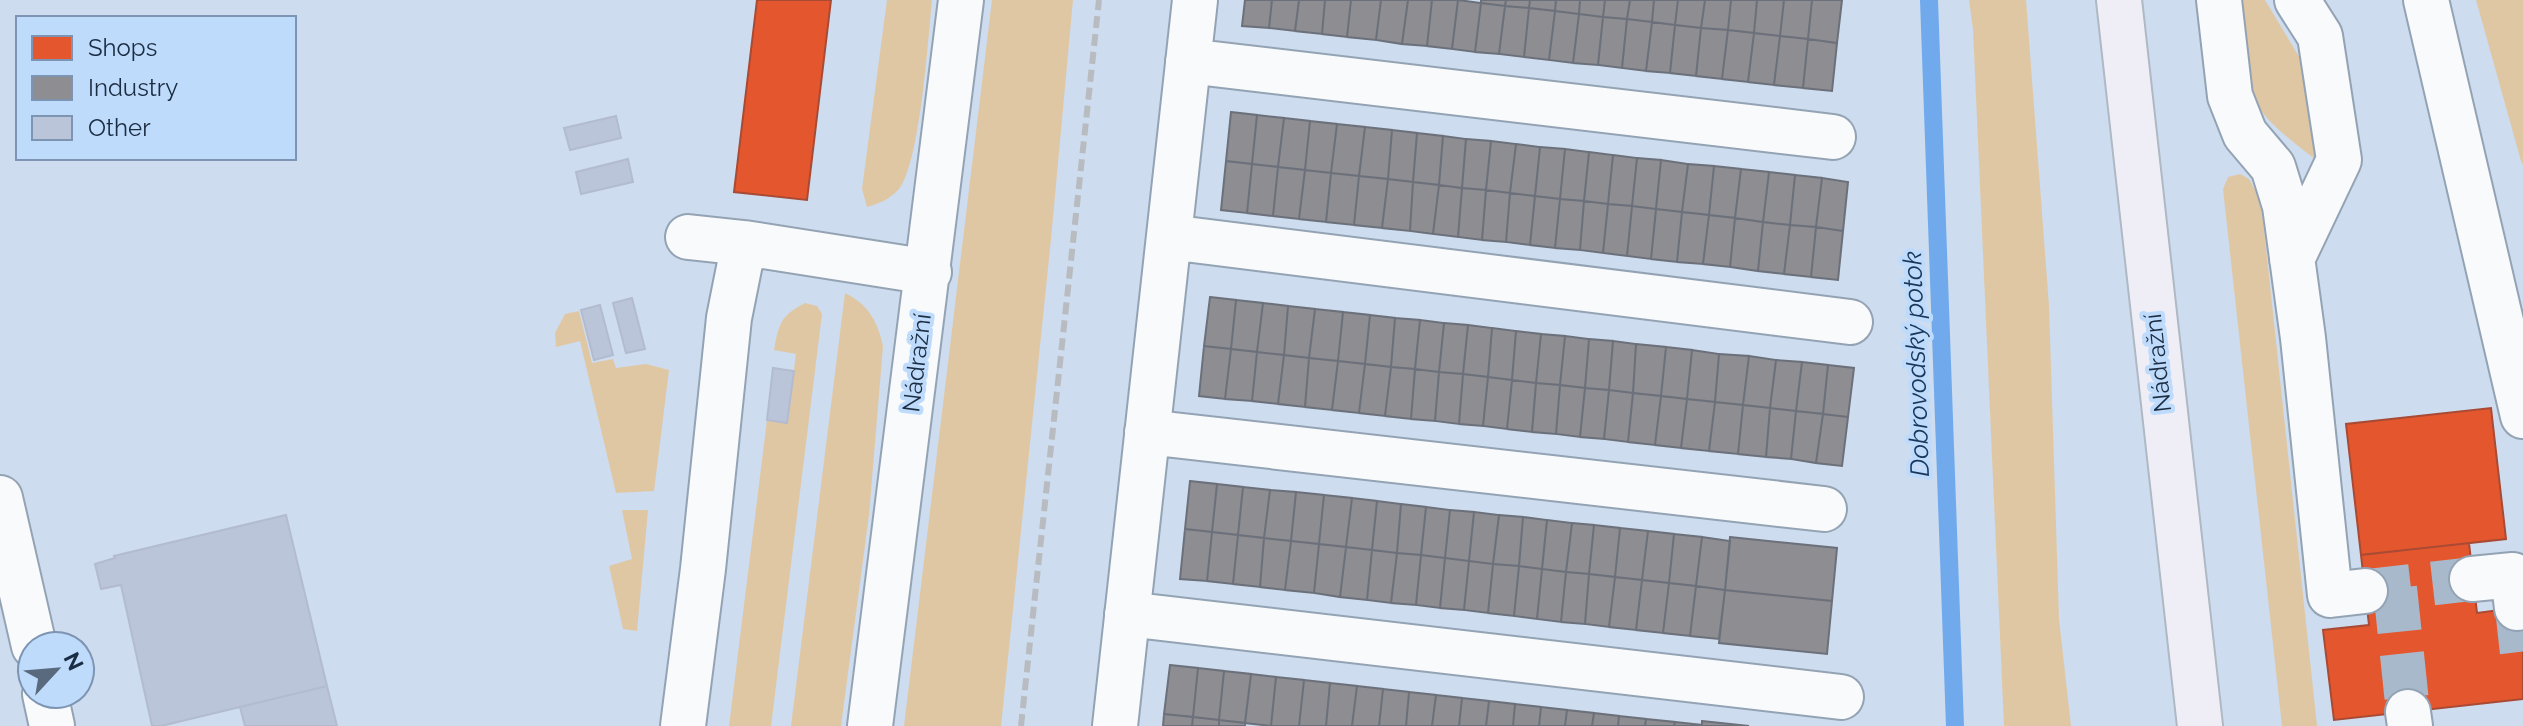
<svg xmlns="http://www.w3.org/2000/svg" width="2523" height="726" font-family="Raleway,sans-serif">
<rect width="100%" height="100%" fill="#cddcee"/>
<path fill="#e0c7a4" d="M887,0H932C928,39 920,163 899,189C890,199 879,204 867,207L862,189Z
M992,0H1073L1051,239L1001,726H904Z
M1969,0H2026L2049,306L2059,619L2071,726H2004L1973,29Z
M2237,0H2265L2304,65L2318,162C2298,145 2272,128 2258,106C2244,82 2241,29 2237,0Z
M2476,0H2523V165L2521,161Z
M2240,174L2249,179L2261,201L2317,726H2282L2223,189L2228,177Z
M845,293C868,304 878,322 883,346L869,515L841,726H791Z
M805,303L817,306L822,314L771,726H729L767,420L787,422L796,354L774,350C779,324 780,316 805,303Z
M579,311L592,363L613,359L616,368L646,364L669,370L654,491L616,493L580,341L556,347L555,333L565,314Z
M622,510H648L637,631L623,629L609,566L632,559Z"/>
<path fill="#e4572e" stroke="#a84a34" stroke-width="2" d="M757,0H831L807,200L734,192Z
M2491,408L2506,539L2361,555L2346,424Z
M2469,543L2477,613L2523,607V699L2334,720L2323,630L2369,625L2361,555Z"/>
<path fill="#8d8d92" stroke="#6b707a" stroke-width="2" d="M1245,0H1272L1269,28L1242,26Z
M1272,0H1299L1295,31L1269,28Z
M1299,0H1325L1322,34L1295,31Z
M1325,0H1351L1347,37L1322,34Z
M1351,0H1381L1376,40L1347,37Z
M1381,0H1408L1402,44L1376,40Z
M1408,0H1432L1427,46L1402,44Z
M1432,0H1458L1452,49L1427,46Z
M1458,0L1481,3L1475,52L1452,49Z
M1481,0H1506L1505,6L1481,3Z
M1506,0H1530L1529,8L1505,6Z
M1530,0H1556L1555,11L1529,8Z
M1556,0H1580L1579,14L1555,11Z
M1580,0H1605L1603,17L1579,14Z
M1605,0H1630L1627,19L1603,17Z
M1630,0H1654L1652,22L1627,19Z
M1654,0H1678L1675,25L1652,22Z
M1678,0H1705L1701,28L1675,25Z
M1705,0H1731L1728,30L1701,28Z
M1731,0H1757L1754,33L1728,30Z
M1757,0H1784L1780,36L1754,33Z
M1784,0H1812L1808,39L1780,36Z
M1812,0H1842L1837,43L1808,39Z
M1481,3L1505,6L1499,54L1475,52Z
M1505,6L1529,8L1524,57L1499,54Z
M1529,8L1555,11L1549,60L1524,57Z
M1555,11L1579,14L1573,63L1549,60Z
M1579,14L1603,17L1598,65L1573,63Z
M1603,17L1627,19L1622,68L1598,65Z
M1627,19L1652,22L1646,71L1622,68Z
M1652,22L1675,25L1670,73L1646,71Z
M1675,25L1701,28L1696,76L1670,73Z
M1701,28L1728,30L1722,79L1696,76Z
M1728,30L1754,33L1748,82L1722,79Z
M1754,33L1780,36L1774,85L1748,82Z
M1780,36L1808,39L1803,88L1774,85Z
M1808,39L1837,43L1832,91L1803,88Z
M1231,112L1257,115L1252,164L1226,161Z
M1257,115L1284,118L1278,167L1252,164Z
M1284,118L1310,121L1305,170L1278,167Z
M1310,121L1337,124L1331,173L1305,170Z
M1337,124L1365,127L1359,176L1331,173Z
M1365,127L1392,130L1388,179L1359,176Z
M1392,130L1417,133L1413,182L1388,179Z
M1417,133L1443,136L1439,185L1413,182Z
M1443,136L1466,139L1462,188L1439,185Z
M1466,139L1491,141L1486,190L1462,188Z
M1491,141L1516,144L1510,193L1486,190Z
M1516,144L1540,147L1535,196L1510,193Z
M1540,147L1565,149L1560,199L1535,196Z
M1565,149L1589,152L1584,201L1560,199Z
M1589,152L1613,155L1608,204L1584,201Z
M1613,155L1637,158L1632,206L1608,204Z
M1637,158L1661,160L1656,209L1632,206Z
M1661,160L1688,164L1682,212L1656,209Z
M1226,161L1252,164L1247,213L1221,210Z
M1252,164L1278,167L1273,216L1247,213Z
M1688,164L1714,166L1709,215L1682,212Z
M1714,166L1741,169L1735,218L1709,215Z
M1278,167L1305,170L1299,219L1273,216Z
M1741,169L1769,172L1763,222L1735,218Z
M1305,170L1331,173L1326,222L1299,219Z
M1769,172L1795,175L1790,225L1763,222Z
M1331,173L1359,176L1354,225L1326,222Z
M1795,175L1822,178L1816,227L1790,225Z
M1359,176L1388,179L1382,228L1354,225Z
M1822,178L1848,182L1843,231L1816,227Z
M1388,179L1413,182L1410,231L1382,228Z
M1413,182L1439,185L1433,234L1410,231Z
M1439,185L1462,188L1458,237L1433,234Z
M1462,188L1486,190L1482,240L1458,237Z
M1486,190L1510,193L1506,242L1482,240Z
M1510,193L1535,196L1530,245L1506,242Z
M1535,196L1560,199L1555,248L1530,245Z
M1560,199L1584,201L1580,250L1555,248Z
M1584,201L1608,204L1603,253L1580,250Z
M1608,204L1632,206L1627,256L1603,253Z
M1632,206L1656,209L1651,259L1627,256Z
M1656,209L1682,212L1677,262L1651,259Z
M1682,212L1709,215L1703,264L1677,262Z
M1709,215L1735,218L1730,267L1703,264Z
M1735,218L1763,222L1758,271L1730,267Z
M1763,222L1790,225L1784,274L1758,271Z
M1790,225L1816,227L1811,277L1784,274Z
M1816,227L1843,231L1838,280L1811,277Z
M1210,297L1236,300L1231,349L1204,346Z
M1236,300L1263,303L1257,352L1231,349Z
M1263,303L1288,306L1284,355L1257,352Z
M1288,306L1315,309L1309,358L1284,355Z
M1315,309L1343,312L1338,361L1309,358Z
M1343,312L1370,315L1365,364L1338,361Z
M1370,315L1395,318L1391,367L1365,364Z
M1395,318L1420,320L1415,369L1391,367Z
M1420,320L1444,323L1439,372L1415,369Z
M1444,323L1468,325L1463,374L1439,372Z
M1468,325L1492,328L1488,377L1463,374Z
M1492,328L1516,331L1512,380L1488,377Z
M1516,331L1541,334L1536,383L1512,380Z
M1541,334L1565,336L1560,385L1536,383Z
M1565,336L1589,339L1585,388L1560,385Z
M1589,339L1613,341L1609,390L1585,388Z
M1613,341L1636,344L1633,393L1609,390Z
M1636,344L1666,347L1661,396L1633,393Z
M1204,346L1231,349L1225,399L1199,396Z
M1666,347L1692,350L1687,399L1661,396Z
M1231,349L1257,352L1252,401L1225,399Z
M1692,350L1719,354L1715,402L1687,399Z
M1257,352L1284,355L1278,404L1252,401Z
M1719,354L1749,356L1743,405L1715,402Z
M1284,355L1309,358L1305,407L1278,404Z
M1749,356L1776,360L1770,408L1743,405Z
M1309,358L1338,361L1332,410L1305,407Z
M1776,360L1802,362L1796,411L1770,408Z
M1338,361L1365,364L1359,413L1332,410Z
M1802,362L1828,365L1823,414L1796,411Z
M1365,364L1391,367L1385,416L1359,413Z
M1828,365L1854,368L1848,417L1823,414Z
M1391,367L1415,369L1411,419L1385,416Z
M1415,369L1439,372L1435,421L1411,419Z
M1439,372L1463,374L1459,424L1435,421Z
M1463,374L1488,377L1483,426L1459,424Z
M1488,377L1512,380L1507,429L1483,426Z
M1512,380L1536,383L1532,432L1507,429Z
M1536,383L1560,385L1556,434L1532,432Z
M1560,385L1585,388L1580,437L1556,434Z
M1585,388L1609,390L1604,439L1580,437Z
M1609,390L1633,393L1628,442L1604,439Z
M1633,393L1661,396L1655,445L1628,442Z
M1661,396L1687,399L1681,448L1655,445Z
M1687,399L1715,402L1709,451L1681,448Z
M1715,402L1743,405L1738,454L1709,451Z
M1743,405L1770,408L1766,457L1738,454Z
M1770,408L1796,411L1791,459L1766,457Z
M1796,411L1823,414L1816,463L1791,459Z
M1823,414L1848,417L1842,466L1816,463Z
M1190,481L1217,484L1212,532L1185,529Z
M1217,484L1243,487L1238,535L1212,532Z
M1243,487L1270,490L1264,538L1238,535Z
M1270,490L1296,492L1291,541L1264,538Z
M1296,492L1324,495L1319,544L1291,541Z
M1324,495L1352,498L1346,547L1319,544Z
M1352,498L1377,501L1372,550L1346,547Z
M1377,501L1401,504L1397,553L1372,550Z
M1401,504L1426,507L1421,555L1397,553Z
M1426,507L1450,510L1445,558L1421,555Z
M1450,510L1474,512L1469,561L1445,558Z
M1474,512L1499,515L1493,564L1469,561Z
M1499,515L1523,517L1519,566L1493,564Z
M1523,517L1547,520L1542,569L1519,566Z
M1547,520L1572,523L1566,572L1542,569Z
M1572,523L1594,525L1589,574L1566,572Z
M1594,525L1620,528L1615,577L1589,574Z
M1620,528L1648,531L1642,580L1615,577Z
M1185,529L1212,532L1207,581L1180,579Z
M1648,531L1674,534L1669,583L1642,580Z
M1212,532L1238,535L1233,584L1207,581Z
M1674,534L1702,537L1696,586L1669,583Z
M1238,535L1264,538L1260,587L1233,584Z
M1702,537L1730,541L1725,590L1696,586Z
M1730,537L1837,548L1832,601L1725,590Z
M1264,538L1291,541L1285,590L1260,587Z
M1291,541L1319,544L1314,593L1285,590Z
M1319,544L1346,547L1340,597L1314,593Z
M1346,547L1372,550L1367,600L1340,597Z
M1372,550L1397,553L1391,603L1367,600Z
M1397,553L1421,555L1416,605L1391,603Z
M1421,555L1445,558L1440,608L1416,605Z
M1445,558L1469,561L1464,610L1440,608Z
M1469,561L1493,564L1488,613L1464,610Z
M1493,564L1519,566L1514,616L1488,613Z
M1519,566L1542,569L1537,619L1514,616Z
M1542,569L1566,572L1561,622L1537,619Z
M1566,572L1589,574L1585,624L1561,622Z
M1589,574L1615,577L1609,627L1585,624Z
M1615,577L1642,580L1636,630L1609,627Z
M1642,580L1669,583L1663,633L1636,630Z
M1669,583L1696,586L1690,636L1663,633Z
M1696,586L1725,590L1719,639L1690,636Z
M1725,590L1832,601L1827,654L1719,643Z
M1170,665L1198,668L1193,717L1164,714Z
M1198,668L1224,671L1219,720L1193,717Z
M1224,671L1251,674L1245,723L1219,720Z
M1251,674L1276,677L1271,726L1245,723Z
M1276,677L1304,680L1299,726H1271Z
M1304,680L1330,683L1326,726H1299Z
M1330,683L1357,686L1352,726H1326Z
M1357,686L1383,689L1379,726H1352Z
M1383,689L1409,692L1406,726H1379Z
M1409,692L1436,695L1432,726H1406Z
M1436,695L1462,698L1459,726H1432Z
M1462,698L1489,701L1486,726H1459Z
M1489,701L1515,704L1513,726H1486Z
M1515,704L1541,707L1539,726H1513Z
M1541,707L1567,710L1565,726H1539Z
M1567,710L1594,713L1592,726H1565Z
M1594,713L1619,716L1618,726H1592Z
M1164,714L1193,717L1192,726H1163Z
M1619,716L1646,719L1645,726H1618Z
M1193,717L1219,720V726H1192Z
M1646,719L1675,722L1674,726H1645Z
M1219,720L1245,723V726H1219Z
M1702,721L1749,726H1702Z
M1675,722L1702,725V726H1674Z"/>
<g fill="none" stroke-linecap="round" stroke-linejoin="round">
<path stroke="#70aaed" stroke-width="18" d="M1929,0L1955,726"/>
</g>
<path fill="#bbc5d9" stroke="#b2bbcf" stroke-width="2" d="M616,116L621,138L570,150L564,128Z
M628,159L633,182L581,194L576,172Z
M632,298L645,349L626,353L613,303Z
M600,305L613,355L594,360L581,310Z
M773,368L794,371L787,423L767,420Z
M286,515L327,686L161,726H152L121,585L101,589L95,564L115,558L114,556Z
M327,686L337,726H245L240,707Z"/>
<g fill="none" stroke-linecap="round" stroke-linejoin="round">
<path stroke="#a9b9cc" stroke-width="44" stroke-dasharray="44 22" stroke-linecap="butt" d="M2395,588L2408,712
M2367,591L2472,579
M2517,608L2523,662"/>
<defs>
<path id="minor" d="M2219,0L2230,96L2245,134L2273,167L2285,206L2303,338L2330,595L2365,591
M2426,0L2523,416
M1188,61L1833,137
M688,237L744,243L929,272
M1169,237L1850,322
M2292,259L2339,160L2320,36L2297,0
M1147,432L1824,509
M0,498L34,646
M2472,579L2513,575L2517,608
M1127,614L1841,697
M45,694L52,726
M2408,712L2410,726
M683,726L703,569L729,318L744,243
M870,726L961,0
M1115,726L1195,0"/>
<path id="major" d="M2119,0L2200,726"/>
</defs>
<use href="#minor" stroke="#94a3b4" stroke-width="48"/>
<use href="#major" stroke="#afb9c4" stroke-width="48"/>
<use href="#minor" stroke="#f8fafc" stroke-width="44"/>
<use href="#major" stroke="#efeef6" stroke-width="44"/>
<path stroke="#b8bcc1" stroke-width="6" stroke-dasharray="12 6" stroke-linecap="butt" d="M1021,726L1099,0"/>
</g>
<g text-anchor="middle" stroke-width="8" stroke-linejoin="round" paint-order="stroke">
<g font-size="24" fill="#1b2d42" stroke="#bfdbfc">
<text transform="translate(917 363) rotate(-83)" y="8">Nádražní</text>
<text transform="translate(2158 363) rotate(-96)" y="8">Nádražní</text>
</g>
<g font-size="26" font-style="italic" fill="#18375a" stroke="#bfdbfc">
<text transform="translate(1916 364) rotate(-92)" y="9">Dobrovodský potok</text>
</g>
</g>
<rect x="16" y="16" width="280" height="144" fill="#bfdbfc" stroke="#7d95b2" stroke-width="2"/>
<rect x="32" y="36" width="40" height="24" fill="#e4572e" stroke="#7d95b2" stroke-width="2"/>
<text x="88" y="56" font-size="24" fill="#1b2d42">Shops</text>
<rect x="32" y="76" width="40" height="24" fill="#8d8d92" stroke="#7d95b2" stroke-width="2"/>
<text x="88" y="96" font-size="24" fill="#1b2d42">Industry</text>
<rect x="32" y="116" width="40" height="24" fill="#bbc5d9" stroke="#7d95b2" stroke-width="2"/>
<text x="88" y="136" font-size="24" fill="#1b2d42">Other</text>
<g transform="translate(56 670) rotate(64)"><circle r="38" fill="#bfdbfc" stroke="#7d95b2" stroke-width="2"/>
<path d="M0-6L14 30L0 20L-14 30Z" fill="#596a7e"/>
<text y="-12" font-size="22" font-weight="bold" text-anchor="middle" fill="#1b2d42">N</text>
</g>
</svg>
